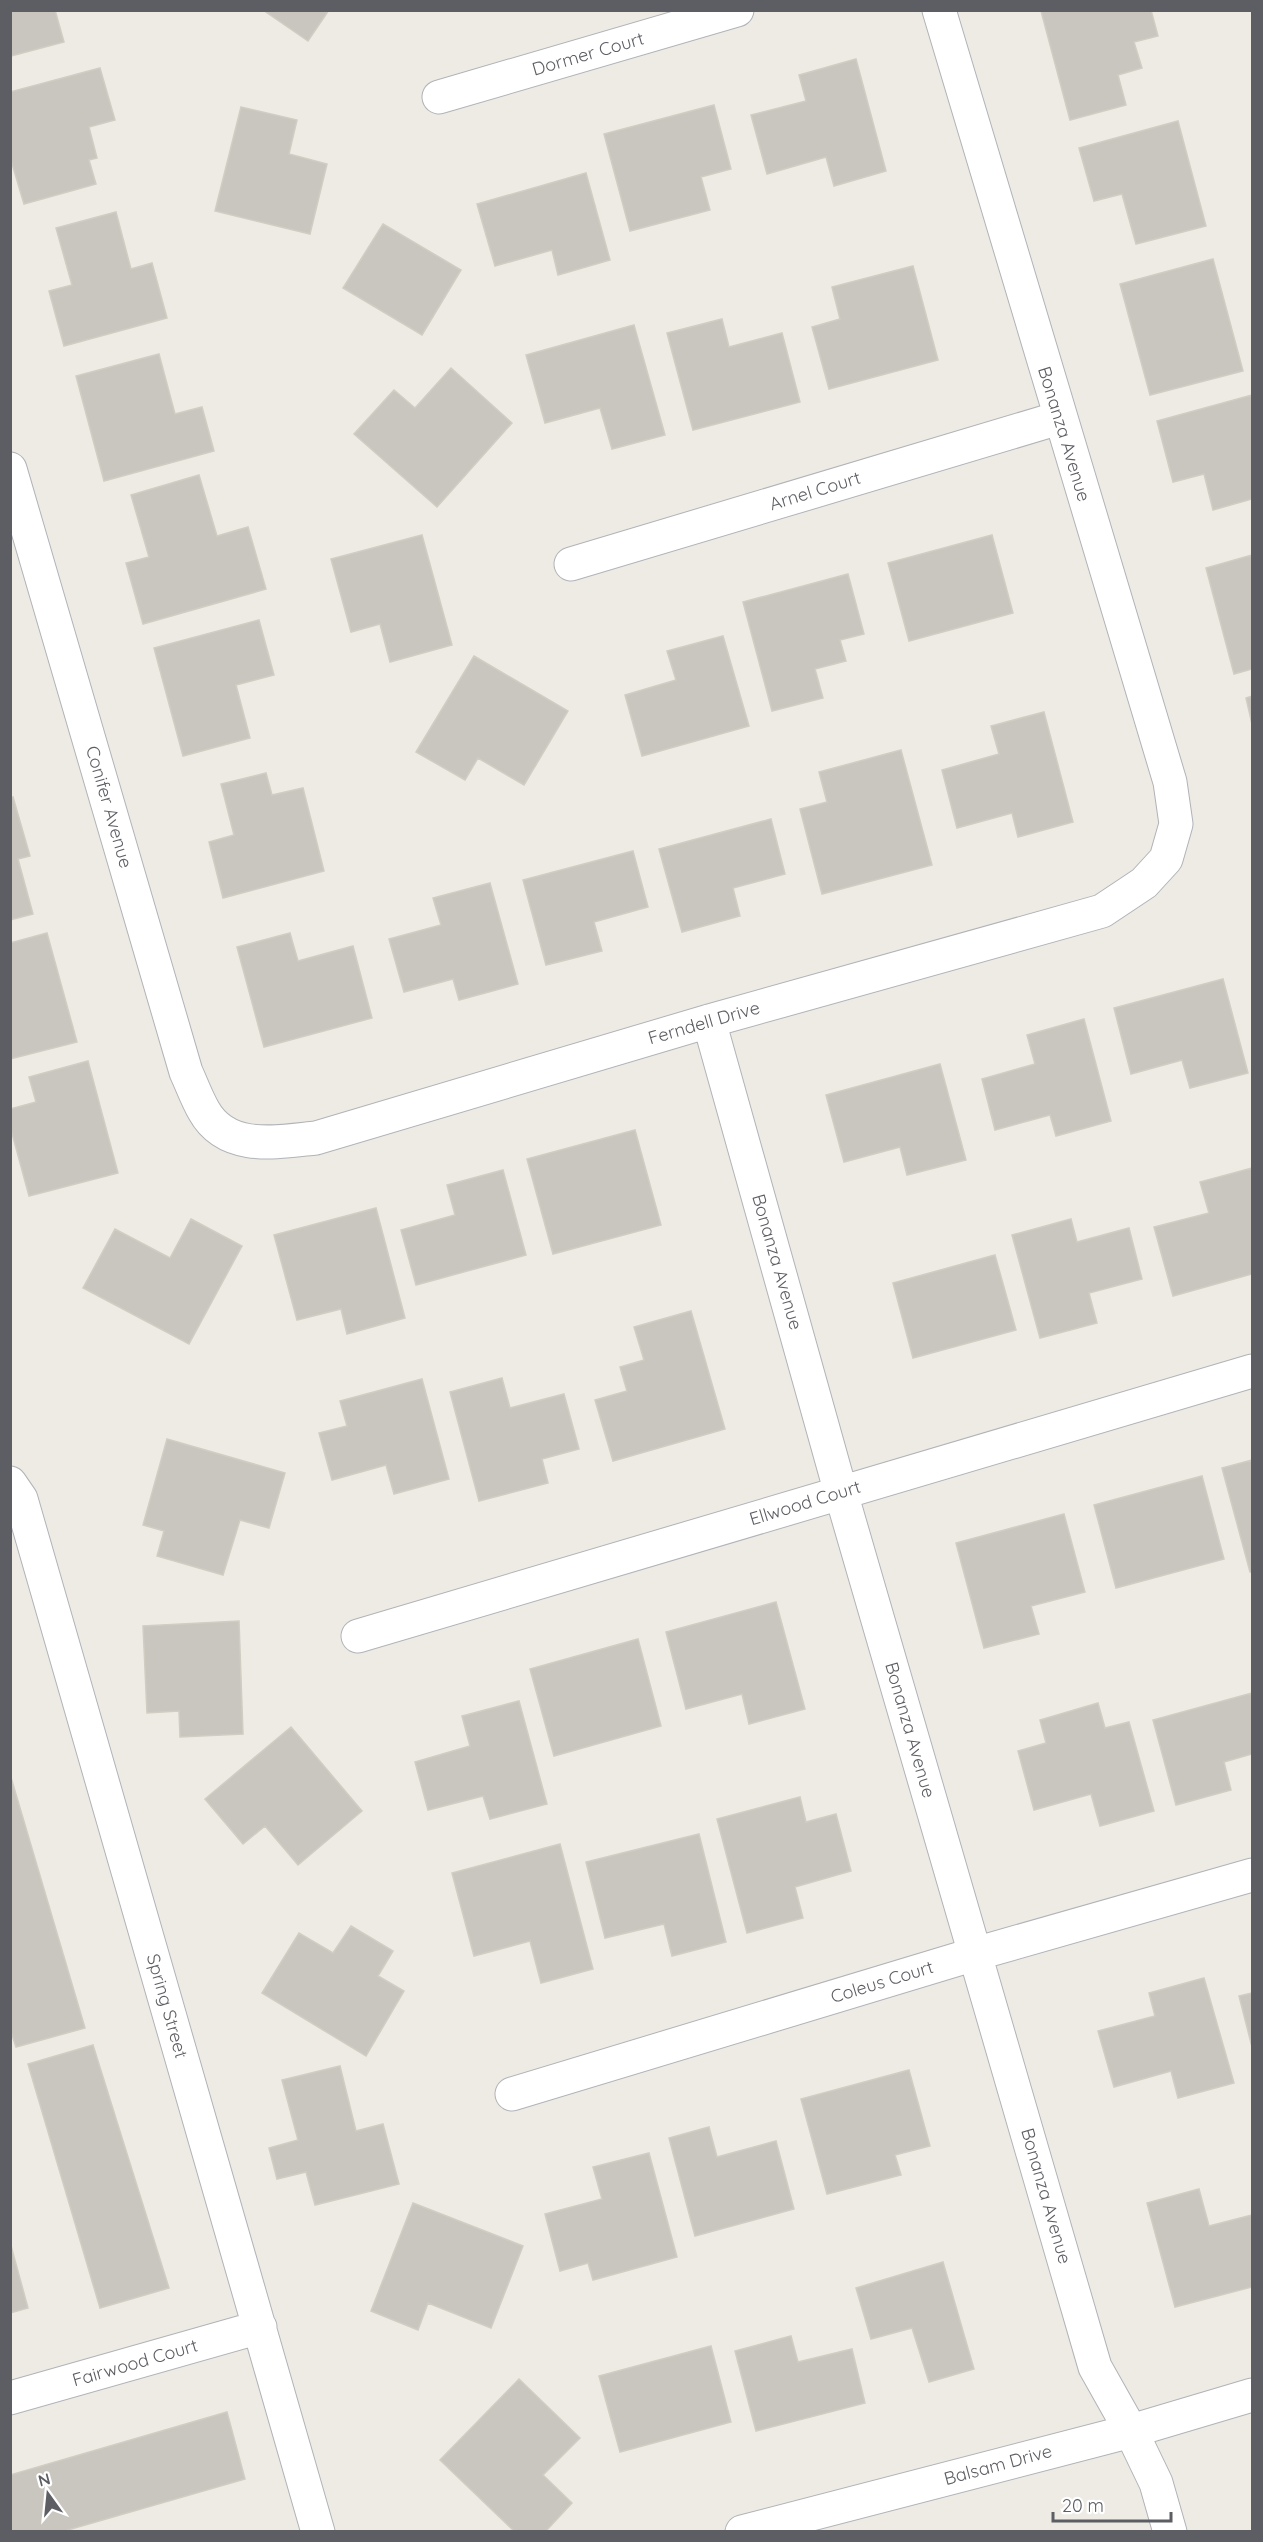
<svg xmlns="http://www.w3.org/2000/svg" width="1263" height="2542" font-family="Quicksand,sans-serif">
<rect width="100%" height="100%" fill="#edebe4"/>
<path fill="#c9c6c0" stroke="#d1cdc2" stroke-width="1.5" d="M10,10H55L64,42L11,56Z
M263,10H329L308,41Z
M1151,10L1158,36L1134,42L1142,68L1118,75L1126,105L1070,120L1041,11Z
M856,59L886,171L834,186L826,157L767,174L751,115L806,101L799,75Z
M100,68L115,120L89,127L97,158L89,160L96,184L24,204L10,157V92Z
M714,105L731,169L701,177L710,210L630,231L604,134Z
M241,107L297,120L289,154L327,164L310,234L215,211Z
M1178,121L1206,226L1136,244L1122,194L1094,201L1079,148Z
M586,173L610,260L558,275L552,250L495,266L477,204Z
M116,212L131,269L152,263L167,318L64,346L49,291L72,285L56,228Z
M383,224L461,270L422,335L343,288Z
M1213,259L1243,371L1150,395L1120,284Z
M913,266L938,360L829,389L812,327L840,319L832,287Z
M722,319L729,347L782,333L800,402L693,430L667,333Z
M634,325L665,435L612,449L600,408L545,423L526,355Z
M159,354L175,414L202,407L214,451L104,481L76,376Z
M451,368L512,423L437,507L354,434L394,390L415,408Z
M1252,395V499L1213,510L1204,474L1173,482L1157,421Z
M199,475L217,536L248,527L266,589L143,624L126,563L149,557L131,495Z
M422,535L452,645L390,662L380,624L351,632L331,559Z
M992,535L1013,613L909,641L888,563Z
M1252,555V669L1234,674L1206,568Z
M848,574L864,634L840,640L846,661L815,669L823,698L772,711L743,602Z
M259,620L274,675L236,685L250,738L183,756L154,648Z
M723,636L749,726L642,756L625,695L676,680L667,651Z
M474,656L568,711L524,785L478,758L465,780L416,752Z
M1252,696V724L1246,698Z
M1044,712L1073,822L1018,837L1012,813L957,828L942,770L999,754L991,726Z
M901,750L932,865L822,894L800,809L827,802L819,772Z
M266,773L272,795L303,788L324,871L223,898L209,842L234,835L221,784Z
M13,797L30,856L18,859L33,914L10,920V798Z
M771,819L785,874L733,888L740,916L682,932L659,849Z
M633,851L648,907L594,922L602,951L546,965L523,880Z
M490,883L518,984L459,1000L453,979L404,992L389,939L441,925L433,898Z
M47,933L77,1042L10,1059V943Z
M290,933L298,961L353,946L372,1018L264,1047L237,947Z
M1223,979L1248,1073L1190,1088L1182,1060L1131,1074L1114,1008Z
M1084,1019L1111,1121L1056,1136L1050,1115L995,1130L982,1079L1035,1064L1027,1035Z
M88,1061L118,1173L29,1196L10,1126V1109L36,1102L29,1077Z
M940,1064L966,1160L907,1175L900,1147L844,1162L826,1095Z
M635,1130L661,1225L553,1254L527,1159Z
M1252,1168V1274L1173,1296L1154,1227L1209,1213L1200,1182Z
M503,1170L526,1255L416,1285L401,1230L455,1215L447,1185Z
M376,1208L405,1318L347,1334L341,1309L297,1320L274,1235Z
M191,1219L242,1246L189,1344L83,1288L115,1229L170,1258Z
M1071,1219L1077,1242L1129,1228L1142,1279L1089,1293L1097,1323L1040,1338L1012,1235Z
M995,1255L1016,1330L913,1358L893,1283Z
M691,1311L725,1429L613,1461L595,1400L627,1391L620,1367L644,1360L634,1327Z
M502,1378L510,1408L564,1394L579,1449L542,1459L548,1483L479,1501L450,1392Z
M422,1379L449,1479L394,1494L386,1465L332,1480L319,1433L347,1426L340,1401Z
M167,1439L285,1473L269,1528L240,1520L223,1575L157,1556L164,1531L143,1525Z
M1252,1460V1572H1250L1222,1468Z
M1202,1476L1224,1559L1116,1588L1094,1505Z
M1064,1514L1085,1592L1031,1606L1039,1634L984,1648L956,1543Z
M776,1602L805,1709L749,1724L742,1694L686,1709L666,1632Z
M239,1621L243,1734L180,1737L179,1711L147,1713L143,1626Z
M638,1639L661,1726L554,1756L530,1669Z
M1252,1693V1754L1224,1762L1231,1790L1176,1805L1153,1720Z
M519,1701L547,1804L490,1819L483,1796L428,1810L415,1762L470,1746L462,1716Z
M1098,1703L1105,1728L1129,1722L1154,1811L1100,1826L1091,1794L1034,1810L1018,1751L1046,1743L1040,1720Z
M291,1727L362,1811L298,1865L265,1826L243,1844L205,1799Z
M10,1774L85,2028L16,2047L10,2029Z
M800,1797L806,1822L836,1814L851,1871L795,1887L803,1918L747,1933L717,1819Z
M699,1834L726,1942L672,1956L664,1924L605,1938L586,1862Z
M560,1844L593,1969L541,1983L530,1941L474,1956L452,1873Z
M351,1926L393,1951L378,1976L404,1991L366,2056L262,1993L299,1933L333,1953Z
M1204,1978L1234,2083L1178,2098L1171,2071L1114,2087L1098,2031L1155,2016L1149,1993Z
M1252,1993V2047L1239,1996Z
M93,2045L169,2288L100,2308L28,2064Z
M340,2066L356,2131L383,2124L399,2184L315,2205L306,2172L277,2179L269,2148L298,2140L282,2080Z
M909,2070L930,2146L895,2155L901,2175L827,2194L801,2099Z
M709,2127L717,2157L776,2141L794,2209L695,2236L669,2138Z
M649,2153L677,2257L593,2280L588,2263L560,2271L545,2214L602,2199L593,2167Z
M1199,2189L1209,2226L1252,2215V2287L1175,2307L1147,2203Z
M413,2203L523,2246L491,2328L428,2303L418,2330L371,2311Z
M10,2242L28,2308L10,2313Z
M943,2262L974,2369L929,2382L912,2328L871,2339L856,2288Z
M791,2336L798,2362L852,2349L865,2403L756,2431L735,2351Z
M711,2346L731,2422L620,2452L599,2376Z
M519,2379L580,2438L543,2475L572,2503L545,2532H515L440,2460Z
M227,2412L245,2479L61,2532H10V2475Z"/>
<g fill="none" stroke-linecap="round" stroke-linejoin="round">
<defs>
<path id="minor" d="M439,97L737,10
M10,469L186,1072C192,1085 197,1099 204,1111C227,1152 277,1142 316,1138L709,1021L1102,911L1144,883L1166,859L1176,824L1170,782L939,10
M571,564L1059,418
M709,1021L841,1493L1095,2367L1131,2431L1156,2483L1170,2532
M10,1483L21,1499L318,2532
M358,1636L1252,1371
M512,2094L975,1954L1252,1875
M10,2398L260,2327
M742,2532L1131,2431L1252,2395"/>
</defs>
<use href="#minor" stroke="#b1b3b8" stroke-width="35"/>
<use href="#minor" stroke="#fff" stroke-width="33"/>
</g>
<g text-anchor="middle" stroke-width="5" stroke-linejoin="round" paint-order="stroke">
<g font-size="18" fill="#5c5e63" stroke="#fff">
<text transform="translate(588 54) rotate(-16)" y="6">Dormer Court</text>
<text transform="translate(1064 434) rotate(73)" y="6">Bonanza Avenue</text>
<text transform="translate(815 491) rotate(-17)" y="6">Arnel Court</text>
<text transform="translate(109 807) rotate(74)" y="6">Conifer Avenue</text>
<text transform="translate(704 1023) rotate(-16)" y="6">Ferndell Drive</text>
<text transform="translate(777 1262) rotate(74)" y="6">Bonanza Avenue</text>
<text transform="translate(805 1503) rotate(-17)" y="6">Ellwood Court</text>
<text transform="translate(910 1730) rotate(74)" y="6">Bonanza Avenue</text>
<text transform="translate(882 1982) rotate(-17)" y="6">Coleus Court</text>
<text transform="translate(167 2006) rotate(74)" y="6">Spring Street</text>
<text transform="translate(1046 2196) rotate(74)" y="6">Bonanza Avenue</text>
<text transform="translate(135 2363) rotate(-16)" y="6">Fairwood Court</text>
<text transform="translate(998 2465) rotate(-15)" y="6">Balsam Drive</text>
</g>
</g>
<rect width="1263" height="2542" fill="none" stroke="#5c5e63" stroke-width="24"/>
<g transform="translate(48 2494) rotate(345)" stroke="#ffffff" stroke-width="4.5" paint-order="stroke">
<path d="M0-4.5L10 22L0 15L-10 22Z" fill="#5c5e63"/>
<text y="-9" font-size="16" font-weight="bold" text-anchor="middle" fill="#5c5e63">N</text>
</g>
<path d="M1053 2512v9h118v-9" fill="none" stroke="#5c5e63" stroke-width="3"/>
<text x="1062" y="2512" font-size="18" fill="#5c5e63" stroke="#ffffff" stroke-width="4.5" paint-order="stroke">20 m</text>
</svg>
